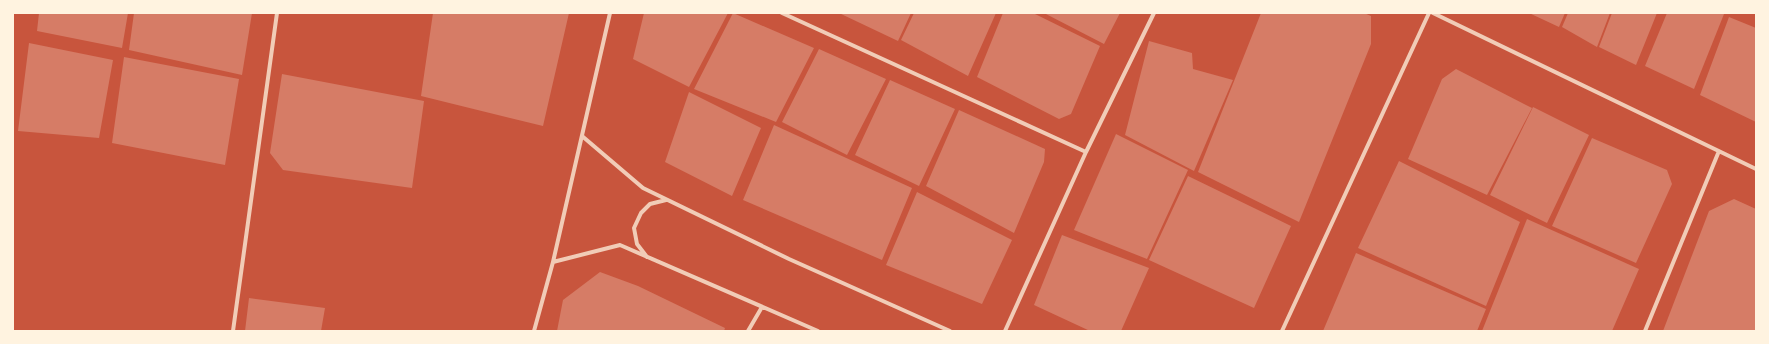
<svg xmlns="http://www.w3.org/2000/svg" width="1769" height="344" font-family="'DejaVu Sans',sans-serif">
<rect width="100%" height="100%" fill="#c8553d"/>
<path fill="#d67c66" d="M39,13H128L122,48L37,31Z
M134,13H252L242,75L129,50Z
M433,13H569L543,126L421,96Z
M644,13H728L689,87L633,59Z
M733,13L814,48L776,122L694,89Z
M839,13H911L898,41Z
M914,13H996L968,76L901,40Z
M1003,13H1033L1100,46L1071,114L1059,119L977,77Z
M1044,13H1120L1104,44Z
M1261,13H1364L1371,16V44L1299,222L1198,172Z
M1529,13H1565L1559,27Z
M1568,13H1610L1597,47L1562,27Z
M1612,13H1657L1636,65L1599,47Z
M1667,13L1724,14L1694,89L1645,66Z
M1729,17L1756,28V122L1700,95Z
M1149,41L1192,53L1193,69L1233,80L1194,171L1125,135Z
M29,43L113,60L99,138L18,131Z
M819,49L886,79L847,155L782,122Z
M124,57L239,79L225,165L112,143Z
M1456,69L1532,108L1487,195L1408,159L1442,79Z
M282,74L424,101L412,188L283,170L270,153Z
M890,80L955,109L919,186L855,155Z
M689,92L761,128L732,196L665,162Z
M1533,107L1589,135L1547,223L1490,195Z
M959,110L1045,149L1044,162L1014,233L926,186Z
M774,125L912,188L882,260L743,200Z
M1116,134L1188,170L1147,259L1074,230Z
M1592,138L1667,170L1672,184L1636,263L1552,226Z
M1399,161L1520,222L1486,306L1358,248Z
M1188,176L1291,226L1254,308L1149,260Z
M917,192L1012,240L982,304L886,265Z
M1734,199L1756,209V331H1663L1709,211Z
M1527,219L1639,269L1612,331H1482Z
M1062,235L1149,268L1121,331H1090L1034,305Z
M1356,253L1486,309L1477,331H1323Z
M600,272L638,286L725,328L724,331H557L563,300Z
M249,298L325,308L321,331H245Z"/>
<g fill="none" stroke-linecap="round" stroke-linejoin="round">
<path stroke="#f1ccb7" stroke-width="4" d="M782,13L1086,152
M1433,13L1756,169
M582,136L643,188L789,259L950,331
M647,257L637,244L634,228L641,213L650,204L666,200
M553,262L620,245L818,331
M233,331L277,13
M534,331L553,262L610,13
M748,331L762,307
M1005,331L1086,152L1154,13
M1282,331L1429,13
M1645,331L1719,151"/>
</g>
<rect width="1769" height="344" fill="none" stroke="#fff3e0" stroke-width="28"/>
</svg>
